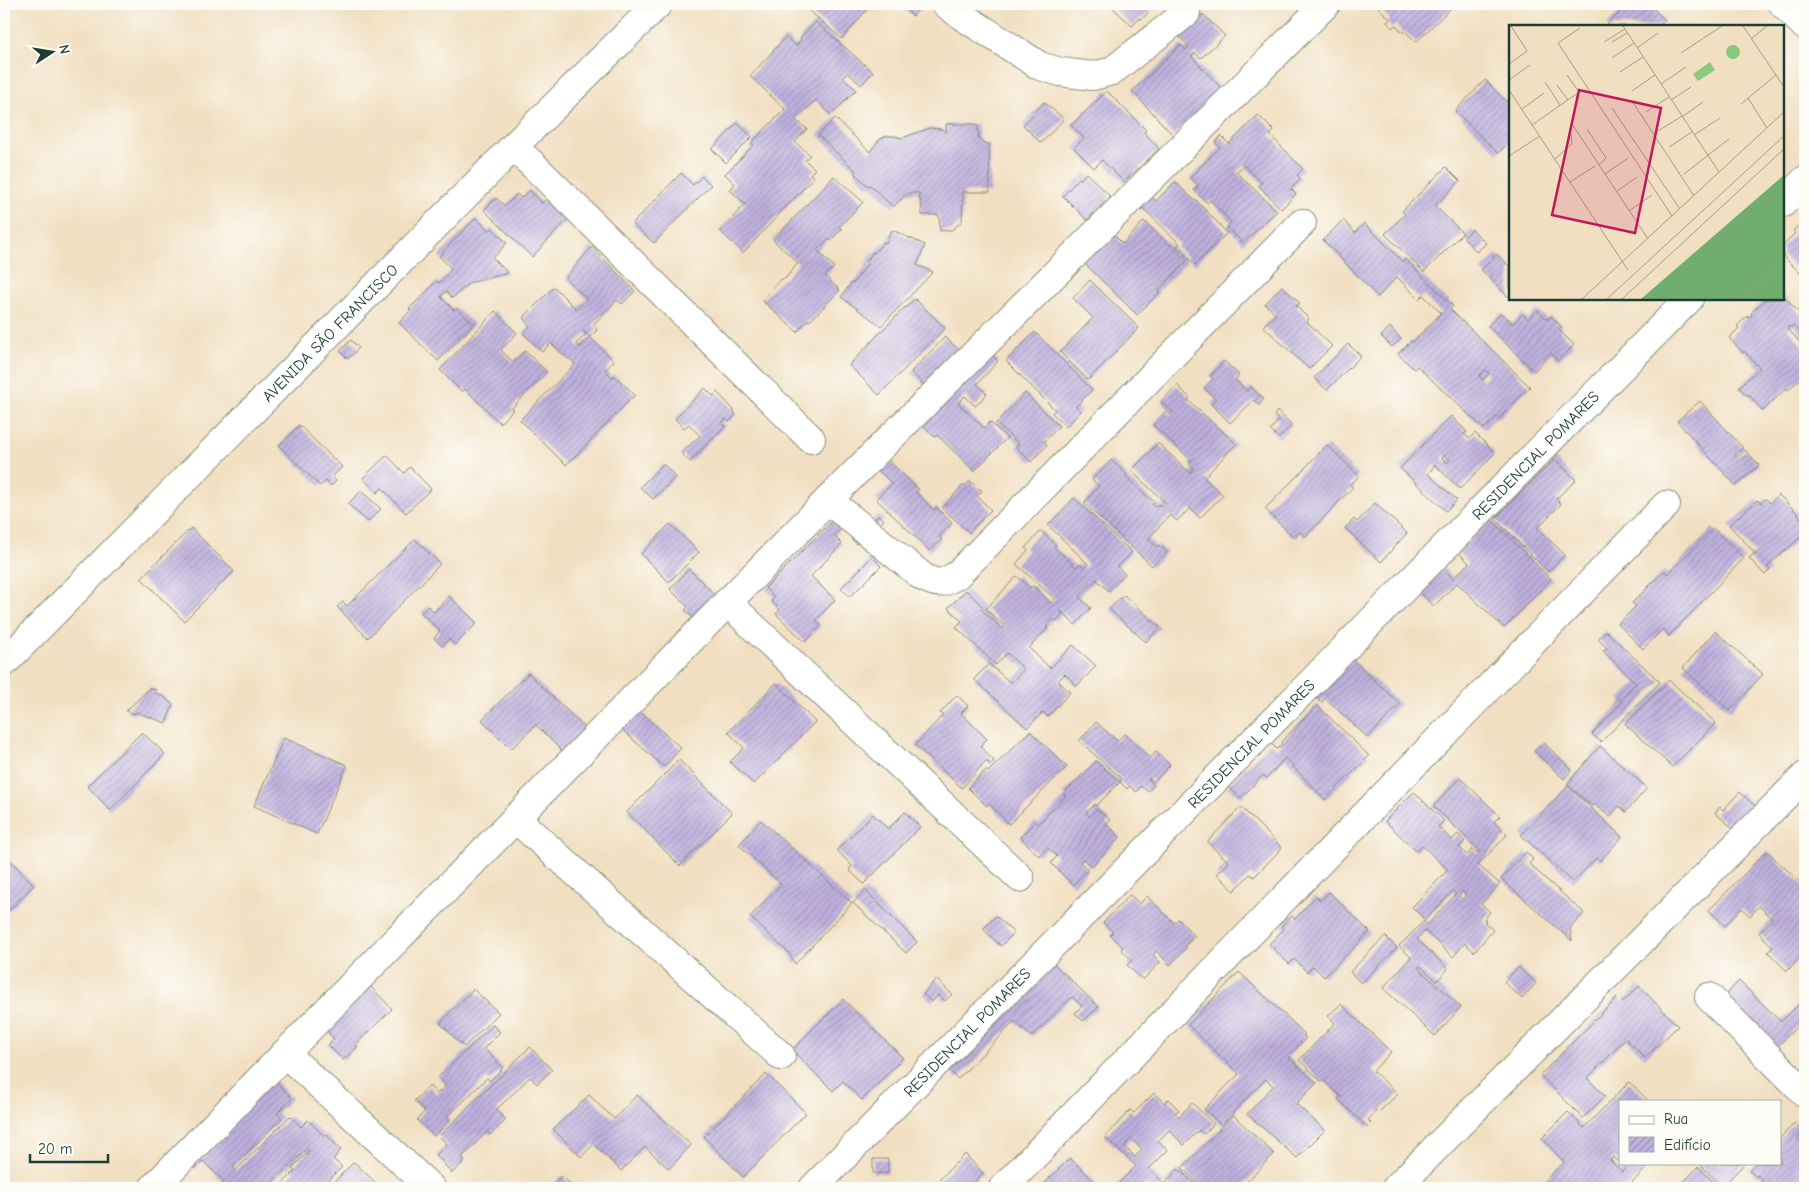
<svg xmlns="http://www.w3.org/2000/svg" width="1809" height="1192" font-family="'Comic Neue',sans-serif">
<defs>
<pattern id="building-hatch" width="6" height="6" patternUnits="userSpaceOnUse" patternTransform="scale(1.25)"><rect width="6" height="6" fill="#bfb1de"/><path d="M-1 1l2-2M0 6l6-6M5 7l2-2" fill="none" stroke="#9b91b5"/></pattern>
</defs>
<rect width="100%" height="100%" fill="#fdfcf7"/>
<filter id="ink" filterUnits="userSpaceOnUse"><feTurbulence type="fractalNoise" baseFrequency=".02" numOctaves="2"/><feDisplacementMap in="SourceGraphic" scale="10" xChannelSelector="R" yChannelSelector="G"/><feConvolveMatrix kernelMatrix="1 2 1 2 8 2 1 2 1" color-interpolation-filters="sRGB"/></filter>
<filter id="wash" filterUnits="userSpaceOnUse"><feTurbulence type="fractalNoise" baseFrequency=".0096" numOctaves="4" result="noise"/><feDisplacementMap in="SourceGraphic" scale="20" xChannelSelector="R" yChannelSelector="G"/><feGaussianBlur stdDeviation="1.12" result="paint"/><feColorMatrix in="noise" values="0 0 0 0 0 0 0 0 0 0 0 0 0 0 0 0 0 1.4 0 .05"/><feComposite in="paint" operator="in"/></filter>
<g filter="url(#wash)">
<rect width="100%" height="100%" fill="#f1dfc1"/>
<g id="blocks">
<path fill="url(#building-hatch)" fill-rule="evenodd" d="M809,4H872L842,39L805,7Z
M898,4H923L913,16Z
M1109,4H1157L1142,19L1140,18L1132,26Z
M1375,4H1455L1416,42L1405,31L1403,33L1396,25L1392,28L1387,22L1390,19Z
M1628,4H1649L1665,20L1659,26H1608L1607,25Z
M1203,14L1225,36L1201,58L1195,53L1191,56L1222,89L1174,136L1132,91L1181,45L1186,50L1189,47L1179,36Z
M816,22L873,72L861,85L848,73L843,77L856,90L831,115L816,100L795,119L807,129L795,142L810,155L805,160L815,169L810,174L814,177L743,253L720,231L745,204L730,190L735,184L725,174L754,145L751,143L785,109L750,76L786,37L796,46L801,39L800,38Z
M1485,80L1510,105V141L1498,153L1455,111Z
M1107,91L1146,130L1144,132L1159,149L1124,182L1102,160L1094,168L1074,148L1084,138L1071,125Z
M1044,102L1064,119L1041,143L1023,125Z
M1258,115L1274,131L1270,135L1303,169L1297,175L1301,179L1291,189L1296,194L1281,209L1259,186L1262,183L1244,165L1236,172L1277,211L1243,243L1227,227L1231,222L1210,200L1207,203L1194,190L1198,185L1190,178L1220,147L1215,143L1221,136L1229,144Z
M835,118L870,152L879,140L886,136H894L902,138L930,128L941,129L946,132V124H977L979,139L984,143L989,144L990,192H963L962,221L952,230L940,231L939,215H922L921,201H920L919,193H908L893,207L870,185L868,186L854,173L856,171L818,135Z
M737,123L752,137L726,163L712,149Z
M1446,167L1460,181L1435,206L1463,233L1424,272L1385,234L1405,214L1402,211Z
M681,173L693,185L702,176L711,185L654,243L632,224Z
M1086,173L1110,196L1087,220L1063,196L1079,178L1080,180Z
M834,176L863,202L839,227L842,229L830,241L828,239L817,250L834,267L825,276L840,290L810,321L808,320L797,332L762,300L781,279H785L798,263L773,240Z
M1175,182L1195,201L1196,200L1227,233L1195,265L1177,247L1180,244L1143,208L1140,211L1132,202L1151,196L1156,201Z
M530,190L542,203L547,198L568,219L532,257L484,210L496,198L505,206L517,194L521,198Z
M476,218L489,231L492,228L507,243L493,258L508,273L469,283L452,298L446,291L441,297L454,310L456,308L474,324L438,361L399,323L411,310L409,309L437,281L439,283L452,269L439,256Z
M1805,219V278L1783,256V246L1795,233L1793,231Z
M1343,220L1355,233L1364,223L1403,262L1405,259L1453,306L1450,309L1530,387L1499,418L1496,417L1484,429L1417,366L1414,369L1398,354L1411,341L1413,342L1441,313L1423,295L1419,299L1397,277L1378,297L1323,240ZM1485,370L1489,374L1483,380L1479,376Z
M1144,221L1187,261L1158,291L1160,292L1137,315L1078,257L1107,228L1123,244Z
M1472,229L1486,243L1477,252L1464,238Z
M892,230L925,245L917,265L933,272L881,326L841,297L852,282L853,284L868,263L866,262L873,252L875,253L883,242L886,243Z
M592,247L635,291L622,304L617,300L593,325L597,330L590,337L614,361L605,370L613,378L614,375L635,395L566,465L520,420L575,364L569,358L568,359L551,343L542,352L523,333L530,326L523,318L554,287L576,309L587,299L565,278ZM582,330L590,337L580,347L576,344L586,334Z
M1497,254L1510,267V298L1481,270Z
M1090,280L1139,328L1088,380L1060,352L1093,318L1073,298Z
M1282,286L1300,303L1296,306L1309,319L1307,322L1332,346L1309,369L1263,326L1276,314L1265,304Z
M1783,295L1805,319V339L1793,325L1791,328L1789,326L1787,328L1805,348V377L1804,375L1788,390L1786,388L1763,411L1748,394L1746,395L1739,387L1760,368L1744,351L1743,353L1729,338L1739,328L1737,326L1747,316L1748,318L1752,315L1751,313L1765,299H1783Z
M915,299L945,328L879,395L849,365L905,307L906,308Z
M1537,310L1547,319L1551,316L1562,327L1559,330L1574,345L1558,361L1551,353L1534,371L1488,326L1501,313L1513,324L1522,314L1528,319Z
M495,311L517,333L501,350L513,362L525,351L547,372L511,409L513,410L500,423L465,389L462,392L440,370Z
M1390,327L1401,339L1392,347L1381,336Z
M1035,332L1092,390L1076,406L1081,411L1066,427L1052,413L1055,410L1006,361Z
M945,337L960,351L925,386L911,372Z
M351,340L359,348L348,359L340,351Z
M1348,344L1361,356L1327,390L1314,378Z
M990,353L998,361L977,384L987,394L975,406L965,396L958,403L984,428L990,422L1007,438L974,471L937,435L935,437L917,419Z
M1224,361L1239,375L1235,380L1247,391L1251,387L1264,399L1259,405L1254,400L1230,423L1211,404L1216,399L1204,388L1213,379L1210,376Z
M1177,385L1190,398L1188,400L1236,444L1204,478L1223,495L1200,518L1190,508L1177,521L1170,515L1148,539L1157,547L1159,545L1167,552L1152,566L1084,503L1099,486L1092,480L1111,460L1127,475L1126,477L1154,502L1152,504L1155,507L1159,504L1162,507L1166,503L1131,471L1158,443L1190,473L1194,468L1189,464L1192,461L1153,425L1166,411L1171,415L1173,412L1161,402Z
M705,388L713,396L717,392L735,411L734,412L736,415L729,422L726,419L722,423L725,426L690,462L681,453L700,436L689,424L684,428L675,419Z
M1025,393L1059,426L1044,442L1047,445L1031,462L1016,447L1019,444L996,423Z
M1700,401L1743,448L1735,454L1737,457L1745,450L1759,465L1736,486L1677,421Z
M1277,411L1292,425L1279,438L1270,430L1279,420L1274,416Z
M1451,416L1467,432L1464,434L1469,439L1475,433L1495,453L1460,489L1435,465L1428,474L1457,500L1446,511L1400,468ZM1445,455L1450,460L1447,463L1442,458Z
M299,425L342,467L332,477L336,481L331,486L326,481L320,486L279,446Z
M1327,445L1359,476L1350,485L1353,487L1305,537L1300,532L1294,538L1265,509Z
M882,454L919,490L916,492L934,510L936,507L952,523L939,537L942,539L930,551L876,499L892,484L872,464Z
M387,455L404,473L410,467L431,489L406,513L382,488L377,493L363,478Z
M1555,459L1576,480L1556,499L1561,504L1537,528L1565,555L1548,572L1495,519Z
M663,464L676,477L653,499L640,487Z
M970,481L982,491L977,496L991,510L969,532L942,508L963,485L965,486Z
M361,491L381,509L368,522L348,504Z
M1779,495L1800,516L1799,517L1805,521V533L1767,567L1770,570L1765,575L1749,558L1755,553L1729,525L1757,500L1761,503L1766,499L1770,503Z
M1074,498L1132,552L1117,567L1125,574L1109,591L1096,579L1079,597L1091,608L1075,625L1061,611L1062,614L1056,621L1053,619L1046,627L1048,628L1029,648L1050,668L1073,645L1096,666L1077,686L1065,674L1058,681L1070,692L1048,717L1043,712L1027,728L974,679L989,664L1011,683L1024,669L1007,653L996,665L956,627L962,621L948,608L966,590L983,607L981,609L1003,629L1005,627L986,609L1017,576L1030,588L1033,586L1051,603L1055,599L1016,564L1028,550L1025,548L1041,531L1056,545L1054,547L1076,567L1080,564L1084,568L1088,564L1048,525Z
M1375,503L1407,533L1381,562L1345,528L1354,519L1357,522Z
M879,515L884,520L857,544L851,539Z
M1491,519L1551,579L1504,628L1457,583L1434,606L1419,592L1443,568L1453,578L1469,563L1458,552Z
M832,521L841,529L834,536L842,544L811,576L835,600L816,620L821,626L805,642L776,614L780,610L771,601L774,597L765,588Z
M670,524L699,552L669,582L641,554Z
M191,528L234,571L184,621L141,578Z
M1713,528L1744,558L1669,636L1663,629L1643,649L1618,624L1636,606L1632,603L1664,571L1668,574Z
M415,539L440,564L368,638L337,607L343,602L347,606Z
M872,557L881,566L850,597L841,588Z
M689,569L716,596L694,619L685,610L688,607L670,589Z
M1124,595L1160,627L1146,642L1109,609Z
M449,596L477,623L455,645L449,639L442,646L434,638L440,631L421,613L428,606L434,612Z
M1606,631L1660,682L1601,742L1592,734L1622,702L1619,700L1636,683L1603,651L1607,648L1598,639Z
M1715,631L1763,674L1730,711L1683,668Z
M1352,659L1400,704L1368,738L1325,698L1321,703L1315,697Z
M528,673L586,729L563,752L536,725L511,749L482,720Z
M1669,680L1716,723L1672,767L1625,724Z
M776,683L815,722L754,784L730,762L744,748L728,732Z
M150,688L156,690L155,693L163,696L173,705L166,723L136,712L135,714L126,711Z
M957,695L968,706L961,713L987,739L980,746L994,761L991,765L986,761L962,788L915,745L943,715L940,713Z
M1317,705L1369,756L1325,800L1285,758L1267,778L1263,775L1241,798L1227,786L1270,743L1277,749L1282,744L1281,742Z
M636,708L681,748L664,767L618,726Z
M1096,722L1117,741L1124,734L1150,758L1156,752L1170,765L1154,782L1149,778L1148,779L1154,785L1148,792L1141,786L1136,792L1130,786L1127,789L1120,782L1122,779L1079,741Z
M1030,731L1067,767L1009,824L989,804L987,806L968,788L986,770L988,772Z
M142,732L165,754L110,810L87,786Z
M284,738L347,765L317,834L254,806Z
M1543,742L1572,770L1564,779L1534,751Z
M1600,746L1647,788L1626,812L1619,806L1610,817L1594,804L1592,806L1567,784Z
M679,760L732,813L680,866L627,812Z
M1096,761L1120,782L1096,806L1095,804L1086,813L1090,817L1097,809L1110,820L1106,823L1120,837L1091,867L1083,859L1080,862L1088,870L1073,885L1051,863L1057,856L1048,848L1039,856L1020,837L1035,822L1038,824L1066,796L1063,794Z
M1460,778L1500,816L1494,822L1507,835L1478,865L1500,884L1481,904L1490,912L1484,919L1486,921L1484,922L1493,930L1474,952L1465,943L1453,957L1425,931L1417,939L1448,969L1437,981L1420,966L1418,968L1461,1007L1435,1036L1383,988L1411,957L1399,946L1424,921L1427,925L1456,894L1453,891L1425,920L1412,907L1448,870L1422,845L1416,851L1385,821L1414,792L1444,821L1438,827L1452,840L1458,834L1465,841L1459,847L1467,855L1473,849L1477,853L1480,851L1433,806ZM1462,891L1466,895L1462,899L1459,896Z
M1568,786L1622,837L1600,861L1597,857L1573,882L1521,835Z
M1740,792L1756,807L1734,829L1715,813L1720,807L1723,810Z
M1241,807L1282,848L1254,877L1250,874L1234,891L1217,874L1229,862L1207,842Z
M905,812L920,827L864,884L849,870L852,866L837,850L873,814L888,829Z
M761,820L852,903L795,964L789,953L750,917L781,884L739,845Z
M1767,851L1805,887V953L1787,971L1768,952L1773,947L1759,933L1773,919L1759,906L1750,916L1742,908L1725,926L1709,910Z
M1526,852L1533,859L1529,864L1584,913L1570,928L1572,941L1501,879Z
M4,854L34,885L4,916Z
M865,890L917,942L906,953L853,903Z
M1329,892L1370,932L1324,977L1313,966L1307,972L1294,959L1289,964L1269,944L1284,929L1281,926L1292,916L1295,919L1316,896L1320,900Z
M1130,895L1140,904L1147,896L1174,923L1178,919L1195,936L1185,946L1187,947L1170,965L1156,951L1153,955L1160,962L1143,980L1127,965L1132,960L1121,949L1123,947L1110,935L1113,932L1103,923Z
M996,916L1014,933L1001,946L983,929Z
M1385,936L1397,948L1361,983L1350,972Z
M1053,963L1099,1007L1083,1021L1075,1013L1082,1006L1072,997L1032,1037L1015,1021L958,1079L949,1070Z
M1518,967L1536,983L1522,999L1504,982Z
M1239,972L1305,1034L1303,1036L1306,1038L1288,1057L1317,1083L1296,1104L1325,1130L1297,1158L1247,1114L1273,1086L1266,1079L1221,1125L1204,1109L1239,1074L1188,1025Z
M936,979L952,994L945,1001L938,995L932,1002L923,994Z
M1739,981L1781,1022L1801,1002L1805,1007V1018L1776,1048L1724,997Z
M369,985L392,1009L356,1044L357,1047L343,1060L328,1045L334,1039L324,1027Z
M1639,986L1678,1026L1645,1058L1626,1039L1587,1078L1605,1096L1583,1118L1540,1075L1618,997L1623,1002Z
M473,989L499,1013L464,1047L440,1023Z
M843,999L903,1058L862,1100L843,1081L833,1091L792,1050Z
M1341,1004L1391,1052L1373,1071L1398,1094L1379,1112L1377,1110L1368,1120L1371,1123L1367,1127L1338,1099L1341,1097L1323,1080L1322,1082L1299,1060L1335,1023L1328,1016Z
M493,1025L500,1032L484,1048L503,1068L490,1081L487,1078L447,1117L450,1121L434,1136L417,1120L425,1111L414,1101L430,1086L437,1094L446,1085L438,1077Z
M530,1047L552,1070L537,1084L530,1077L496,1110L506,1120L490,1135L487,1132L462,1157L465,1161L452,1173L436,1155L447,1144L439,1136Z
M766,1074L806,1113L743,1177L704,1137Z
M272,1078L292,1098L277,1113L282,1118L233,1167L236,1170L290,1116L301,1127L308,1120L324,1136L326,1134L341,1150L333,1159L342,1167L321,1188H278L295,1171L292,1168L309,1151L307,1149L266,1188H218L224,1182L203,1161L195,1169L188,1162Z
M1629,1082L1649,1101H1620V1163L1614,1157L1610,1160L1622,1172L1626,1168L1620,1163H1652L1626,1188H1537L1564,1162L1542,1138L1568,1112L1584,1128Z
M1154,1093L1164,1103L1168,1099L1179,1110L1175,1113L1179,1117L1192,1103L1214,1124L1204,1134L1199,1130L1184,1145L1169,1130L1158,1141L1168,1150L1149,1169L1164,1183L1159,1188H1150L1146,1184L1142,1188H1114L1136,1166L1105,1137L1130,1110L1134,1113ZM1131,1139L1142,1149L1135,1157L1124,1146Z
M589,1095L614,1119L637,1095L691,1145L669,1169L645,1147L621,1171L594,1144L581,1157L553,1129Z
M1233,1115L1274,1154L1241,1188H1203L1182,1168Z
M1795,1123L1804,1132L1797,1139L1805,1147V1188H1760L1758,1186L1763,1180L1757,1175L1756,1177L1749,1170L1756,1163H1780V1138Z
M965,1154L983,1173L968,1188L938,1187L940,1185L937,1182Z
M1070,1158L1101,1188H1040Z
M873,1159H888V1173H873Z
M354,1162L377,1184L373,1188H328Z
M1699,1163H1745L1722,1187Z
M1698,1167L1720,1188H1678Z
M1178,1169L1200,1188H1171L1165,1183Z
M562,1176L574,1188H549Z
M869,1184L872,1188H861Z"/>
</g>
</g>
<g filter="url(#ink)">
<use href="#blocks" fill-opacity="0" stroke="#888e7a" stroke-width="1"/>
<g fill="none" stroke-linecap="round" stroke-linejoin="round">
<defs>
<g id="street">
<path d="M946,4L962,16L1040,66L1060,72L1093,76L1112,71L1186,13"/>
<path d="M1783,4L1805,26"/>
<path d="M513,147L530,162L811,439"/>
<path d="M1783,203L1805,180"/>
<path d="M828,500L923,577C938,585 942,584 957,575L1302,223"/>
<path d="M727,602L1020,878"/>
<path d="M515,818L781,1056"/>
<path d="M1709,997L1805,1093"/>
<path d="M285,1053L431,1188"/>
<path d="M153,1188L828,500L1326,4"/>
<path id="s1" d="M813,1188L1689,299"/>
<path d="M1003,1188L1666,505"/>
<path d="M1396,1188L1805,776"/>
</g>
<g id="secondary">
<path id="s2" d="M4,663L513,147L658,4"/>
</g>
</defs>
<use href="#street" stroke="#888e7a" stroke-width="30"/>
<use href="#secondary" stroke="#888e7a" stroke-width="30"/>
<use href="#street" stroke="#fff" stroke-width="28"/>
<use href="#secondary" stroke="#fff" stroke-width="28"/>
</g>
</g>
<g text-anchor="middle" stroke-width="5" stroke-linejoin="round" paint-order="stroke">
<g font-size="16" fill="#1f3d34" stroke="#fdfcf7">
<text dy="6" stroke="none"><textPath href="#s2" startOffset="464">AVENIDA SÃO FRANCISCO</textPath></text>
<text dy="6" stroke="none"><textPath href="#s1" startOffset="1029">RESIDENCIAL POMARES</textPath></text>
<text dy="6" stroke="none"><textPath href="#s1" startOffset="624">RESIDENCIAL POMARES</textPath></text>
<text dy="6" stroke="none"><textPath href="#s1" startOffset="219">RESIDENCIAL POMARES</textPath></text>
</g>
</g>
<g transform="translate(1509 25)">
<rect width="275" height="275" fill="#f1dfc1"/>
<path d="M217 27a7 7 0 1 1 14 0a7 7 0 1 1-14 0ZM201,37L206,45L189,56L184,49Z" fill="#8bc97f"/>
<path d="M275,150V274H132Z" fill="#70ad6e"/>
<path fill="none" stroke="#9d9e89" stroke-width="1" d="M114,1L210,147M234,1L275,62M71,3L49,18L163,191M243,13L258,1M95,17L116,4M103,17L118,8M128,23L149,8M172,28L213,1M103,33L125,18M0,39L18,26L2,1M111,47L134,32M58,50L70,67M0,55L21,40M36,57L51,80M152,59L177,42M48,60L59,75M0,65L119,245M123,66L146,50M239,73L258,103M162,75L182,62M123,76L185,171M232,79L267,50M103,83L171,184M13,84L35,68M137,87L160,72M173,92L194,77M63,99L139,214M23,100L73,65M78,104L97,133L90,140M149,106L173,91M185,110L211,93M160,122L183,107M0,131L31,111M46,134L63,119L62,108M96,149L119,133M175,149L220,114M61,157L86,141M107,167L128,152M120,186L143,170M73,274L275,87M98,274L275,111M113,274L275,124M231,274L275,238"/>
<path fill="#c2185b" fill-opacity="0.15" stroke="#c2185b" stroke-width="2.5" d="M70,65L152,83L126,208L43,190Z"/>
<rect width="275" height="275" fill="none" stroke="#1f3d34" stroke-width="2.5"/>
</g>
<rect width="1809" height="1192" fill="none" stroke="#fdfcf7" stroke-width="20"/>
<rect x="1619" y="1100" width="162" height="65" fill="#fdfcf7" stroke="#a4b0a9"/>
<rect x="1629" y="1116" width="25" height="8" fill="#ffffff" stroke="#a4b0a9"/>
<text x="1664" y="1124" font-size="15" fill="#1f3d34">Rua</text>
<rect x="1629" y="1137" width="25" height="15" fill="url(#building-hatch)" stroke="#a4b0a9"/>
<text x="1664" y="1150" font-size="15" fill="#1f3d34">Edifício</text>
<g transform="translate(52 52) rotate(78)" stroke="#fdfcf7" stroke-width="4" paint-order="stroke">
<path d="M0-4L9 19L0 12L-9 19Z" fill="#1f3d34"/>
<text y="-8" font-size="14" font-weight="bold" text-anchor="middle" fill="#1f3d34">N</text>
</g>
<path d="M30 1154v8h78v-8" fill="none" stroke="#1f3d34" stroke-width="2.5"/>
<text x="38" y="1154" font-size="15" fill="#1f3d34" stroke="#fdfcf7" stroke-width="4" paint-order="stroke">20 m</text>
</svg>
